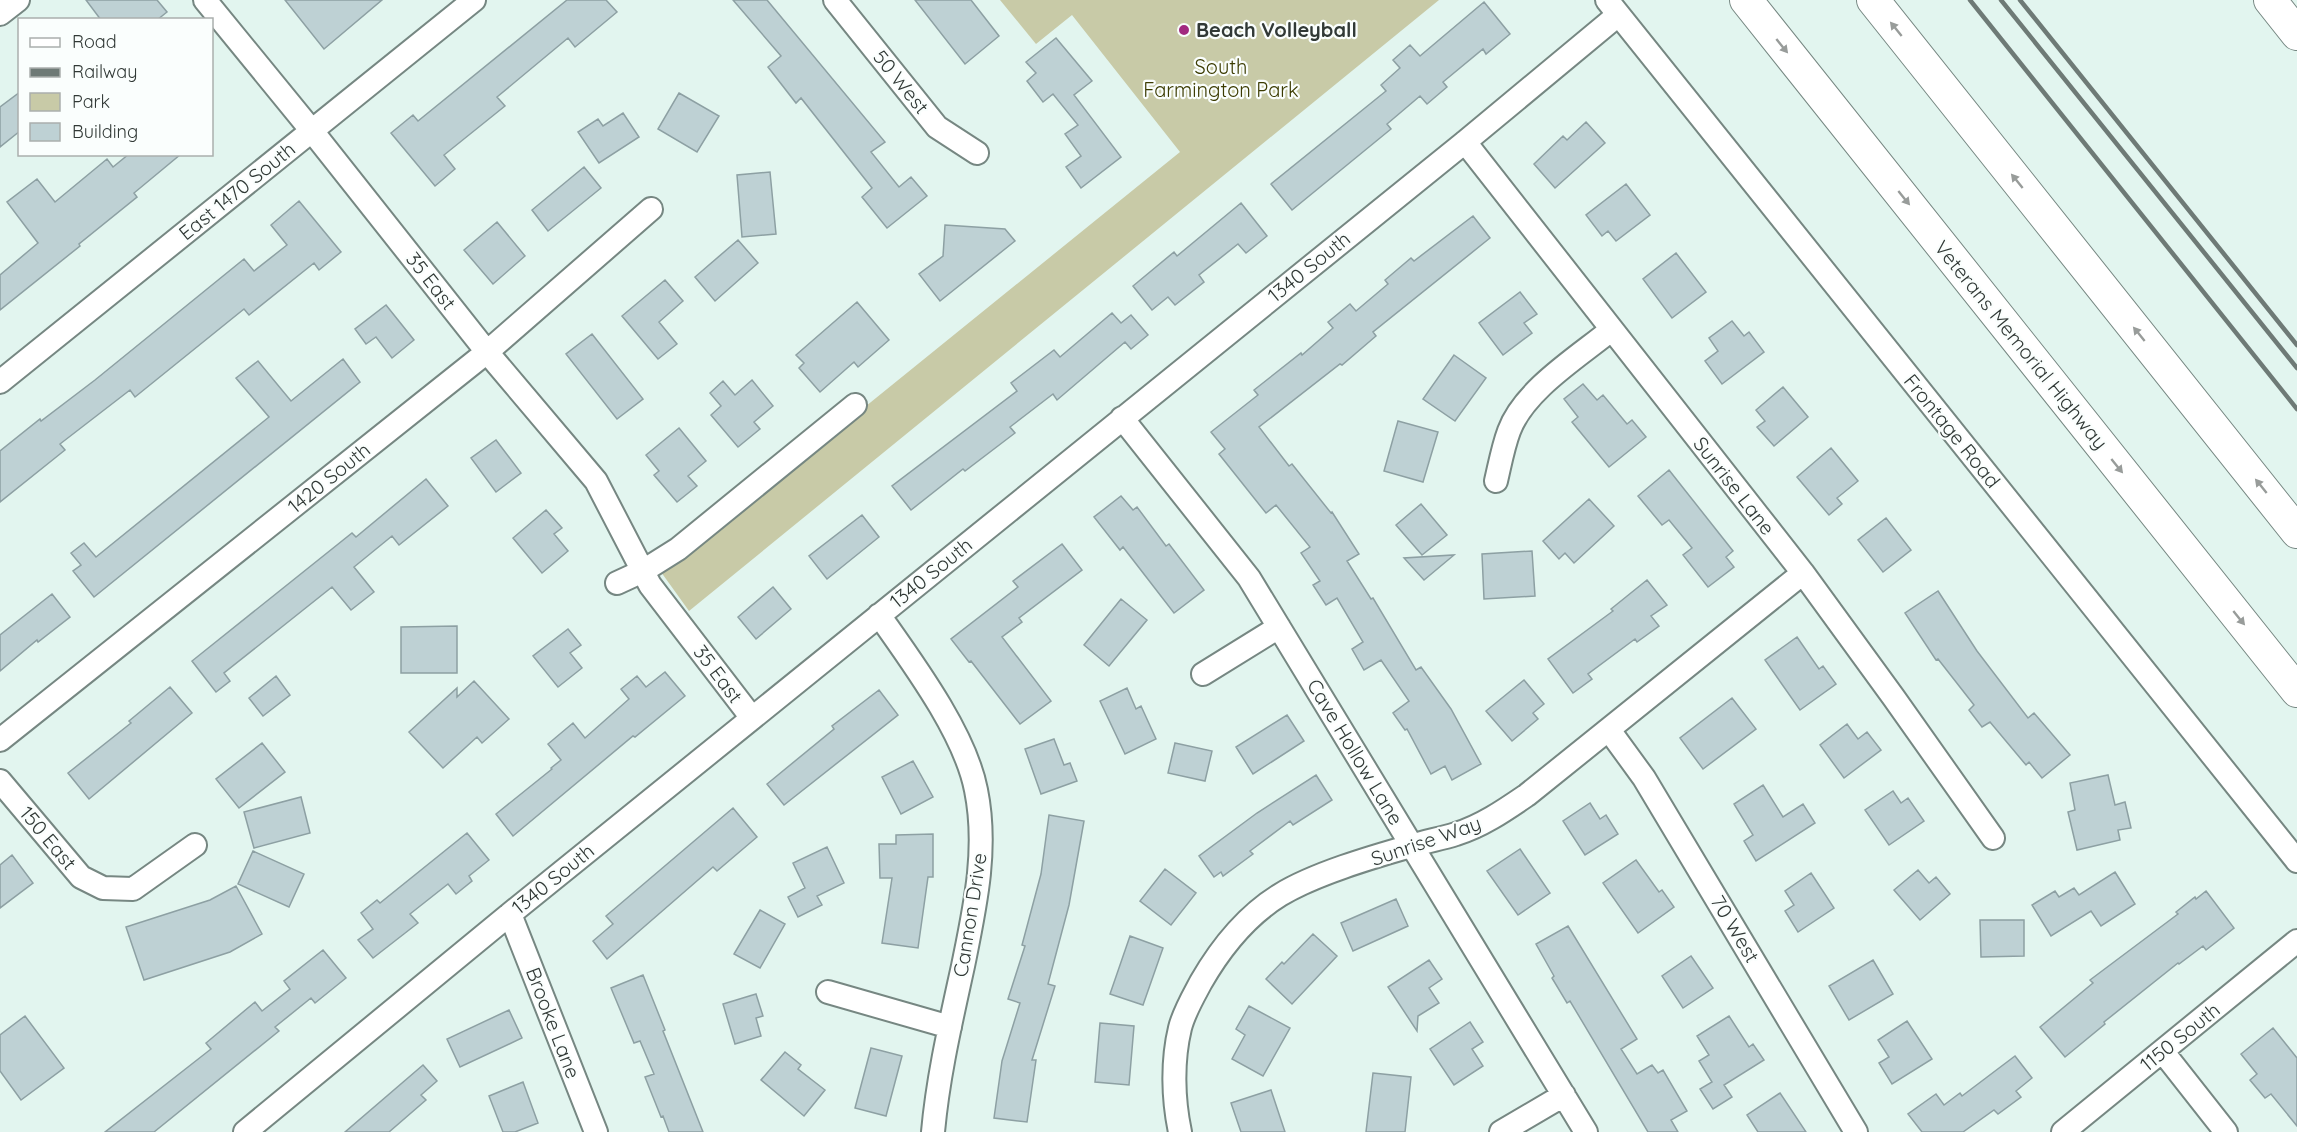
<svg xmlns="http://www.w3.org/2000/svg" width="2297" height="1132" font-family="Quicksand,sans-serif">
<rect width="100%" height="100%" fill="#e2f5ef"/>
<path fill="#c8caa7" d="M1000,0H1439L689,611L661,572L1180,152L1072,15L1036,44Z"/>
<path fill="#bed1d4" stroke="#8da0a3" stroke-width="1.5" d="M86,0H157L167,12L157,20H101Z
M285,0H382L324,49Z
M567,0H606L617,12L575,47L568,38L497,97L505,106L444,155L455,169L435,186L391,133L413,115L418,121Z
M733,0H767L885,142L871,152L899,187L911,177L927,196L887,228L862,197L872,188L801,98L796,103L768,67L781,56Z
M915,0H971L999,36L965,64Z
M1484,2L1510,34L1486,54L1483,49L1443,82L1447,87L1427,104L1420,96L1387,124L1391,129L1292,210L1271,184L1386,91L1381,85L1400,68L1393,60L1410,45L1420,56Z
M1056,38L1092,81L1074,95L1121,157L1081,188L1066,167L1081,156L1065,134L1078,125L1053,94L1043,102L1027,81L1036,73L1026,62Z
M20,92V131L0,147V107Z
M679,93L719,116L697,152L658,129Z
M623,113L639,137L599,163L578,132L598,119L603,126Z
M1586,122L1605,143L1555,188L1534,164L1563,136L1567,140Z
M129,154H181L134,193L137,197L79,244L80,246L0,310V275L38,243L7,202L37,179L55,202L107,159L113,167Z
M584,167L601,188L548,231L532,210Z
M770,172L776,234L742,237L737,175Z
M1626,184L1650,215L1616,241L1608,231L1602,236L1586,215Z
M299,201L341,252L319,270L314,263L249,315L244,309L135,397L130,390L60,444L65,450L0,502V451L40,419L41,421L95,380L244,259L254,271L287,245L271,225Z
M1241,203L1267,236L1246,253L1238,244L1199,275L1204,282L1175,305L1168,297L1152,310L1133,286L1174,252L1177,256Z
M1473,216L1490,238L1373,332L1376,336L1342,365L1340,364L1259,427L1289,466L1292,464L1331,513L1332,512L1359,554L1347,561L1371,599L1373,598L1416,670L1421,667L1451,709L1481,764L1452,780L1445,766L1431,774L1407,729L1405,730L1393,713L1409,701L1381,660L1364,670L1352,649L1363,642L1337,598L1326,605L1313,585L1320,581L1301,553L1310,547L1276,505L1266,513L1219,454L1225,449L1211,432L1258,395L1254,390L1301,353L1302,355L1333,328L1328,322L1350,304L1356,311L1388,284L1385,280L1411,258L1414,261Z
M497,222L525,256L493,284L464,250Z
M945,225L1005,229L1015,241L940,301L919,274L943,256Z
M738,240L758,263L715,301L695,277Z
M1676,253L1706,292L1672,318L1643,279Z
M665,280L683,301L659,322L677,344L658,359L622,316Z
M1520,292L1537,314L1524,323L1532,333L1503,355L1479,323Z
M857,302L889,340L858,367L854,362L820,392L799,368L804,363L796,355Z
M386,305L414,340L392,358L376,337L366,344L355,329Z
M1112,313L1121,323L1131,315L1148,335L1131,349L1125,342L1057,400L1053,394L1010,427L1015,433L965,471L963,469L911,510L892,486L1017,391L1011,383L1054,350L1060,357Z
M1732,321L1744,336L1749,332L1764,352L1722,384L1705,361L1718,351L1709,338Z
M592,334L643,399L617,419L566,354Z
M1454,355L1486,378L1455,421L1423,399Z
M343,359L360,382L94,597L73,571L81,565L71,553L84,543L96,557L269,417L236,378L258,361L291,401Z
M752,380L773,406L754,422L760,429L738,447L711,415L721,406L710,393L723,381L735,395Z
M1583,384L1597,400L1603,395L1627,424L1632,420L1646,437L1609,467L1572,422L1578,417L1564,399Z
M1783,387L1808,417L1774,446L1757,427L1765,421L1756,410Z
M1398,421L1438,432L1423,482L1384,471Z
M679,428L706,461L688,476L697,486L677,502L654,475L659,471L646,455Z
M496,440L521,473L496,492L471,458Z
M1831,448L1858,481L1837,498L1842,504L1829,515L1797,477Z
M1669,470L1733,551L1726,557L1734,567L1708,587L1683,555L1692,548L1669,520L1662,525L1638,496Z
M426,479L448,506L399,545L392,536L354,567L374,592L351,610L332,587L224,673L230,681L216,692L192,661L352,533L356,537Z
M1121,496L1133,510L1137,507L1166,546L1169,544L1204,590L1174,613L1123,547L1120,550L1094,517Z
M1589,499L1614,526L1574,563L1565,553L1559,559L1543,541Z
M1421,504L1447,535L1422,555L1396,525Z
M546,510L562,528L554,534L568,551L542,573L513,538Z
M862,515L879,537L827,579L809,556Z
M1886,518L1911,550L1883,572L1858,540Z
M1062,544L1082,570L1019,618L1022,622L1002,637L1051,701L1020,724L971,661L969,662L951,639L1018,587L1013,581Z
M1532,551L1535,596L1484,599L1482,554Z
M1454,555L1424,580L1404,558Z
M1647,580L1667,605L1651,616L1659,626L1637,642L1635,639L1588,674L1592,679L1573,693L1548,659L1613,611L1611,609Z
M773,587L791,609L756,639L738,617Z
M1938,591L1977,651L2028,718L2034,713L2070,755L2042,778L2029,762L2026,765L1990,722L1982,727L1969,710L1974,705L1938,659L1936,660L1905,613Z
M52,594L70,617L38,642L37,640L0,671V635Z
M1121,599L1147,620L1109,666L1084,645Z
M457,626V673H401V627Z
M568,629L581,645L570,653L582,668L558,687L533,656Z
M1797,637L1819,669L1823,666L1836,684L1800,710L1765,660Z
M665,672L685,696L635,737L633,736L513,836L496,814L552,769L551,768L561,760L548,744L573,723L585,738L629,699L621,689L637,676L646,687Z
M276,676L290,695L263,716L249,698Z
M1524,680L1544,704L1533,713L1538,719L1512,741L1486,711Z
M474,681L509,719L482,743L477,737L443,768L409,732L457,688V697Z
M170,687L192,713L89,799L68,773L131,723L129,721Z
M1127,688L1136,709L1141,706L1156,739L1125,754L1100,701Z
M879,690L898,715L784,805L767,784L834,729L832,726Z
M1732,698L1756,729L1703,769L1680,738Z
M1287,715L1304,741L1253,774L1236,747Z
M1847,724L1858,739L1867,732L1881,750L1844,778L1820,745Z
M1054,739L1064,765L1070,763L1077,781L1041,794L1025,749Z
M262,743L285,772L239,808L216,779Z
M1175,743L1212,751L1205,781L1168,773Z
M913,761L933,797L901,814L882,777Z
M1316,775L1332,800L1293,825L1290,821L1250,851L1253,854L1223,876L1221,872L1214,877L1199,856L1257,813Z
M2108,775L2115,805L2125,802L2131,828L2118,830L2120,840L2077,850L2068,812L2075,810L2070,783Z
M1763,785L1783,817L1803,804L1815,823L1756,861L1744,841L1753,835L1734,804Z
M1893,791L1901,803L1908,798L1924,821L1889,845L1865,810Z
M301,797L310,833L254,848L244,812Z
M1590,803L1600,819L1606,815L1618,834L1585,855L1563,821Z
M733,808L757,837L717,871L713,867L607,959L593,941L613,924L606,916Z
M1049,815L1084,821L1069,905L1048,984L1055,986L1032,1060H1036L1027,1122L994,1118L1002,1061L1020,1003L1008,999L1025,946L1022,945L1041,874Z
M467,833L489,860L469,876L472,881L456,894L448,884L410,914L418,923L373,958L358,940L373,929L361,913L377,900L380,903Z
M933,834V877H928L918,948L882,943L892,878H880L879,844H896V835Z
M827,847L844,883L817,896L822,905L798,917L788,897L805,888L793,863Z
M1520,849L1550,893L1518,915L1487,871Z
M253,851L304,874L289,907L238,884Z
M12,855L33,883L0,908V865Z
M1636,860L1659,892L1662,890L1674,907L1638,933L1603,883Z
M1165,869L1196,893L1171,925L1140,901Z
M1918,870L1929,883L1936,877L1950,894L1920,920L1894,890Z
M2115,872L2135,904L2101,926L2091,911L2051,936L2032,905L2055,891L2059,897L2074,888L2079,895Z
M1811,873L1834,908L1798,932L1785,911L1794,905L1785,891Z
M236,886L262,934L230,952L144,980L126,927L210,900Z
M2206,891L2234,928L2206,950L2203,946L2179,964L2178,963L2104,1022L2105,1024L2065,1057L2040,1027L2093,983L2090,980L2178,914L2176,912L2195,897L2196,899Z
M1396,899L1408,926L1353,951L1341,923Z
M760,910L785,924L760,968L734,954Z
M1980,920H2024V956L1981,957Z
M1568,926L1637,1039L1621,1049L1637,1074L1652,1065L1658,1073L1663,1070L1687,1111L1671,1120L1678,1132H1648L1570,1001L1567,1003L1552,978L1554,976L1536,944Z
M1313,934L1337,956L1292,1004L1266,979L1282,962L1284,964Z
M1130,936L1163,948L1143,1005L1110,994Z
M323,950L346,978L315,1003L311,998L275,1027L279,1031L154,1132H105L211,1049L206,1043L255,1002L262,1011L290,989L284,981Z
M1691,956L1713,988L1683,1008L1662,976Z
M1429,960L1442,979L1429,988L1439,1003L1418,1016L1417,1031L1388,987Z
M1873,960L1893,994L1849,1020L1829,986Z
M643,975L665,1030L663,1031L703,1132H669L663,1116L661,1117L645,1077L654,1074L640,1041L634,1043L611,988Z
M756,994L763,1016L756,1018L761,1036L735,1044L723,1004Z
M1249,1006L1290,1028L1263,1076L1232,1059L1245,1035L1236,1029Z
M509,1010L522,1038L460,1067L447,1039Z
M25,1016L64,1068L21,1100L0,1071V1035Z
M1729,1016L1749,1047L1753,1044L1764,1060L1724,1085L1732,1097L1713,1109L1700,1089L1712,1082L1699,1061L1709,1055L1697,1036Z
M1907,1021L1932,1059L1892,1084L1879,1063L1889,1057L1878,1040Z
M1470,1022L1483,1042L1472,1049L1483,1066L1454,1085L1430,1049Z
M1100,1023L1134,1026L1129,1085L1095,1082Z
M2273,1028L2297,1058V1126L2271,1094L2265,1098L2250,1080L2257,1074L2241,1054Z
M871,1048L902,1056L886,1116L855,1108Z
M785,1052L801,1065L798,1069L825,1090L804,1116L761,1080Z
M2015,1056L2032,1078L2016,1091L2021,1097L1998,1114L1994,1110L1963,1132H1922L1908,1114L1936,1094L1944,1105L1960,1093L1962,1096Z
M423,1065L437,1081L421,1095L426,1100L389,1132H345Z
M1373,1073L1411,1077L1405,1132H1366Z
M523,1082L538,1123L515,1132H503L489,1096Z
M1271,1090L1285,1132H1241L1231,1103Z
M1780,1093L1806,1132H1758L1747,1115Z"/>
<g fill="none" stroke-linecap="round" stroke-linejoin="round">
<defs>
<path id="minor" d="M205,0L312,131L487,352L596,481L650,585L752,718
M835,0L937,127L977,153
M1607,0L2297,861
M0,14L18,0
M1465,142L1803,573L1894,698L1993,838
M0,382L474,0
M1122,418L1249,578L1586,1132
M1496,481C1500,464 1503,447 1509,431C1524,390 1578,357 1611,330
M617,583L643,571L678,549L855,405
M879,615C912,662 965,733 976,790C988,849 975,907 963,966C951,1021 938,1076 933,1132
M1203,674L1279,627
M1609,730L1644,778L1856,1132
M0,740L487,352L651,209
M0,781L81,877L103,888L133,889L195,845
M510,914L596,1132
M828,992L950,1027
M2163,1052L2226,1132
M245,1132L510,914L1465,142L1618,15
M1180,1132C1173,1099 1172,1061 1180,1028C1184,1012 1193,997 1201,982C1220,949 1246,916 1280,895C1314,874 1372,857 1411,846C1426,841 1441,839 1456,834C1482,826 1505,810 1527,795L1803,573
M1501,1132L1564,1095
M2063,1132L2297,941"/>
<path id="highway" d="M1746,0L2297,691
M1873,0L2297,532
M2270,0L2297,34"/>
</defs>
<use href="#minor" stroke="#768782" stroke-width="26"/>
<use href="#highway" stroke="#768782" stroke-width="34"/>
<use href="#minor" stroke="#fff" stroke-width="22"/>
<use href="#highway" stroke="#fff" stroke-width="32"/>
<path stroke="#6e7a76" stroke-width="4.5" d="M1970,0L2297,409
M2001,0L2297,368
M2020,0L2297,345"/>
</g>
<defs><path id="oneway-solid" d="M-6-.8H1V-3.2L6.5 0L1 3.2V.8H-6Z" transform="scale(1.5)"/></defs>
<g fill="#989c9a">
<use href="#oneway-solid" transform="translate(1896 29) rotate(-129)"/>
<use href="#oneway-solid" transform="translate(1782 46) rotate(51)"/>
<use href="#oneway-solid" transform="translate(2017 181) rotate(-129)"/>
<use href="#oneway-solid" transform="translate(1904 198) rotate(51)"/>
<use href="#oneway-solid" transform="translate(2139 334) rotate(-129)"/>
<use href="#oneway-solid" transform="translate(2117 466) rotate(51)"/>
<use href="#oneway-solid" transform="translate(2261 486) rotate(-129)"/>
<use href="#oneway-solid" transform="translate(2239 618) rotate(51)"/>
</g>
<circle fill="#a22980" stroke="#fafefd" stroke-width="2" cx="1184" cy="30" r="6"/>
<g text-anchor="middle" stroke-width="4.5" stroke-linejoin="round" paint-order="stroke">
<g font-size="20" font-weight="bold" fill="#313936" stroke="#fafefd" text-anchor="start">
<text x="1196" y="37">Beach Volleyball</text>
</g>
<g font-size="20" fill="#3b3b01" stroke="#fafefd">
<text x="1221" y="74">South<tspan x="1221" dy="23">Farmington Park</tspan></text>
</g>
<g font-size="20" fill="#313936" stroke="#fafefd">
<text transform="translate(901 82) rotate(51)" y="7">50 West</text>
<text transform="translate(237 191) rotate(-39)" y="7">East 1470 South</text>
<text transform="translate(1309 267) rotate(-39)" y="7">1340 South</text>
<text transform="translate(431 281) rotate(52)" y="7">35 East</text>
<text transform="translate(2021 345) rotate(51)" y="7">Veterans Memorial Highway</text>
<text transform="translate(1952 431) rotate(51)" y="7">Frontage Road</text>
<text transform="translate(329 478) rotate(-39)" y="7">1420 South</text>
<text transform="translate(1734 486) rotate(52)" y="7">Sunrise Lane</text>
<text transform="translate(931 573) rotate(-39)" y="7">1340 South</text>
<text transform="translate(718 674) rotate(53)" y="7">35 East</text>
<text transform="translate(1355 752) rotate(59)" y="7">Cave Hollow Lane</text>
<text transform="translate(48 838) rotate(50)" y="7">150 East</text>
<text transform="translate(1426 841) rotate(-19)" y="7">Sunrise Way</text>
<text transform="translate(553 879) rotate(-39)" y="7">1340 South</text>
<text transform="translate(970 915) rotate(-81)" y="7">Cannon Drive</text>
<text transform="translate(1735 929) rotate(59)" y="7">70 West</text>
<text transform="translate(553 1023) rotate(69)" y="7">Brooke Lane</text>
<text transform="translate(2180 1037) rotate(-39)" y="7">1150 South</text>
</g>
</g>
<rect x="18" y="18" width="195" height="138" fill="#fafefd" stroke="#aaafad" stroke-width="1.5"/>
<rect x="30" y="38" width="30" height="9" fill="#ffffff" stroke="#aaafad" stroke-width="1.5"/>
<text x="72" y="48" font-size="18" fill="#313936">Road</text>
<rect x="30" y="68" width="30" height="9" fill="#6e7a76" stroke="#aaafad" stroke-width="1.5"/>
<text x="72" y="78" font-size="18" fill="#313936">Railway</text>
<rect x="30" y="93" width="30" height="18" fill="#c8caa7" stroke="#aaafad" stroke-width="1.5"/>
<text x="72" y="108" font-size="18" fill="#313936">Park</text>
<rect x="30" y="123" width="30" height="18" fill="#bed1d4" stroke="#aaafad" stroke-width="1.5"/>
<text x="72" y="138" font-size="18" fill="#313936">Building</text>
</svg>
